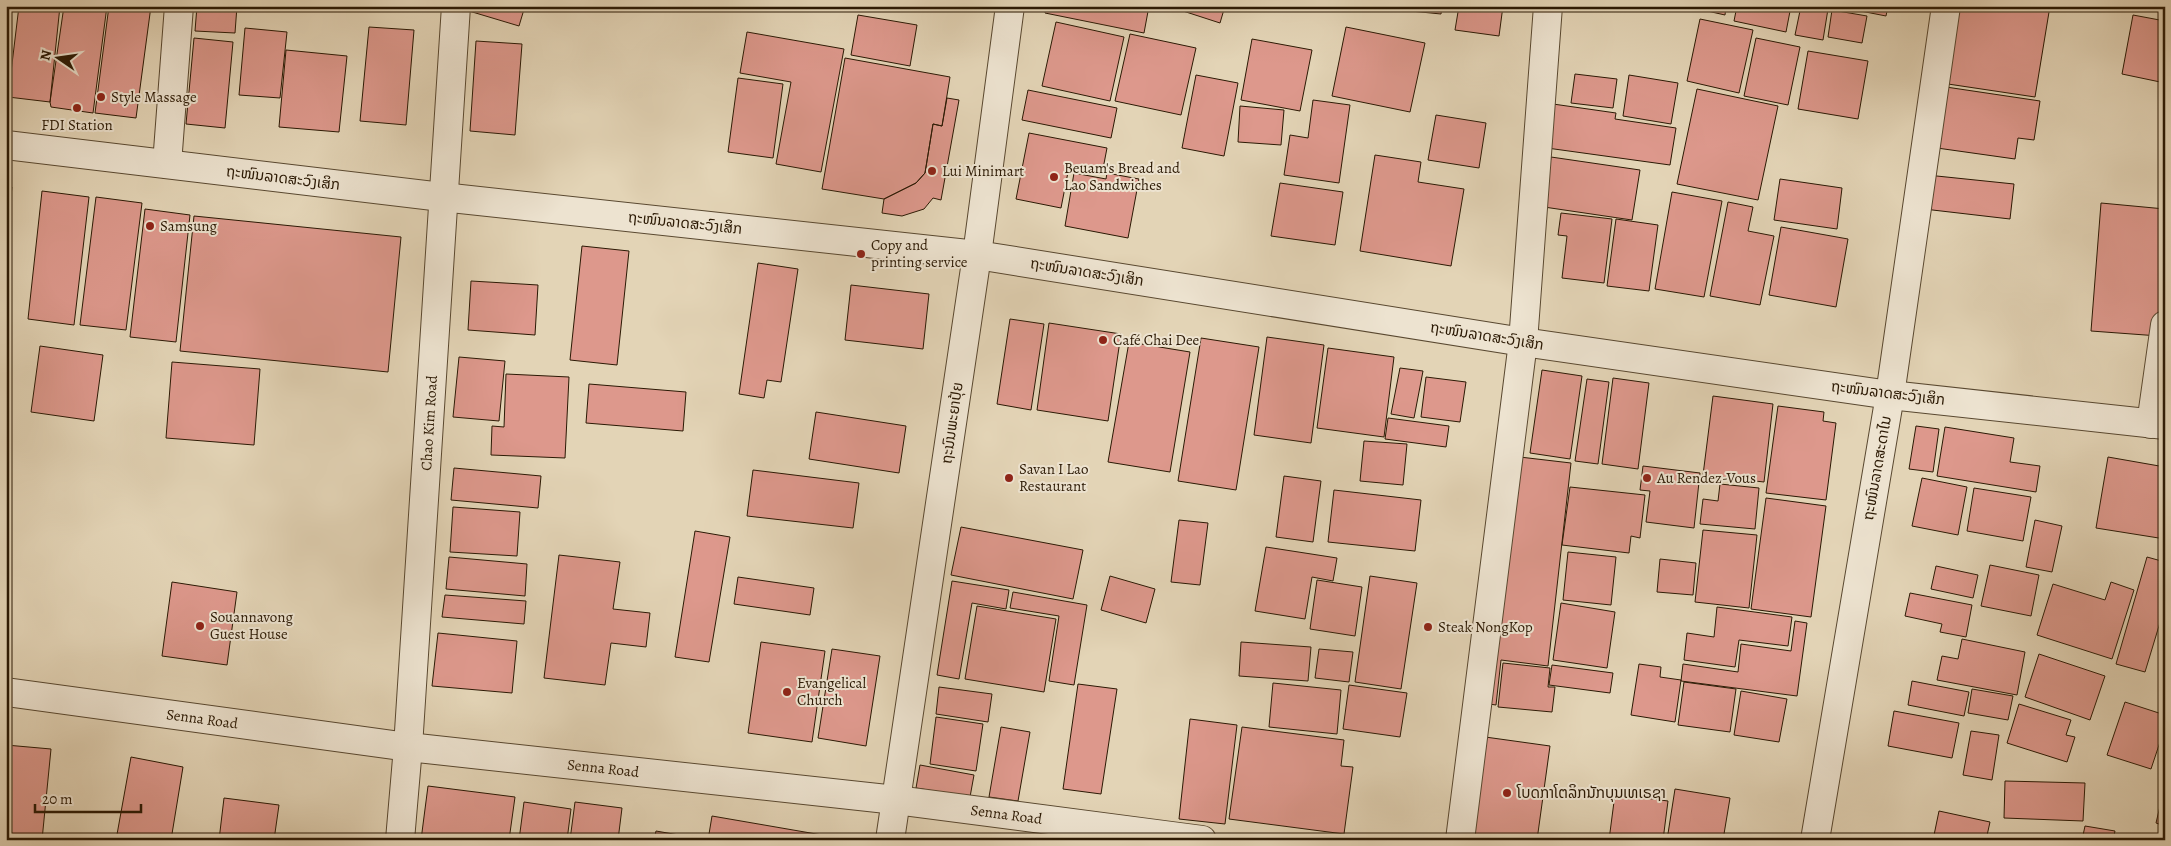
<svg xmlns="http://www.w3.org/2000/svg" width="2171" height="846" font-family="Alegreya,'Noto Sans Lao',serif">
<rect width="100%" height="100%" fill="#e3d4b6"/>
<filter id="stains"><feTurbulence type="fractalNoise" baseFrequency=".004" numOctaves="4"/><feColorMatrix values="0 0 0 0 .2 0 0 0 0 .09 0 0 0 0 .02 0 0 0 .5 -.17"/></filter>
<radialGradient id="worn" r=".72"><stop offset=".6" stop-color="#630" stop-opacity="0"/><stop offset="1" stop-color="#630" stop-opacity=".3"/></radialGradient>
<path fill="#dd988c" stroke="#2b1904" d="M19,6H60L50,102L8,97Z
M64,6H107L93,113L51,107L50,102Z
M109,6H151L136,118L95,113Z
M197,6H237L235,33L195,31Z
M471,6H525L519,26L469,11Z
M1046,6H1149L1144,33L1045,13Z
M1185,6H1225L1220,23L1183,11Z
M1360,6H1442L1441,14Z
M1459,6H1503L1499,36L1455,30Z
M1685,6H1726L1725,15Z
M1737,6H1791L1786,32L1734,21Z
M1801,6L1828,9L1823,40L1795,35Z
M1835,6H1888L1886,16Z
M1960,6H2050L2035,97L1948,84Z
M1832,10L1867,16L1862,43L1828,37Z
M858,15L917,25L910,66L851,55Z
M2133,15L2165,21V83L2122,74Z
M1700,19L1753,30L1739,93L1687,81Z
M1056,22L1124,37L1110,101L1042,86Z
M369,27L414,30L406,125L360,121Z
M1346,27L1425,43L1410,112L1332,96Z
M245,28L287,32L280,98L239,95Z
M747,32L844,49L821,172L776,164L791,82L740,73Z
M1130,34L1196,48L1181,115L1115,101Z
M194,38L233,42L225,128L186,124Z
M1756,38L1800,47L1788,105L1744,96Z
M1252,39L1312,50L1300,111L1241,100Z
M476,41L522,44L515,135L470,131Z
M286,50L347,56L339,132L279,127Z
M1808,51L1868,61L1858,119L1798,109Z
M845,58L950,77L942,126L933,124L925,173L916,183L884,199L822,189Z
M1575,74L1617,79L1613,108L1571,103Z
M1196,75L1238,83L1224,156L1182,148Z
M1629,75L1678,83L1671,124L1623,116Z
M738,78L783,84L773,158L728,152Z
M1946,87L2040,101L2034,140L2018,138L2015,159L1937,148Z
M1697,89L1778,106L1758,200L1677,184Z
M1028,90L1117,108L1111,138L1022,120Z
M947,98L959,100L941,200L933,198L924,209L902,216L882,213L884,199L916,183L925,173L933,124L942,126Z
M1313,100L1350,105L1339,183L1284,175L1290,135L1308,138Z
M1553,104L1616,113L1615,119L1676,128L1670,165L1547,148Z
M1240,106L1284,110L1281,145L1238,142Z
M1436,115L1486,123L1479,168L1428,160Z
M1029,133L1107,148L1102,174L1069,167L1061,208L1016,199Z
M1375,155L1421,162L1418,182L1464,189L1451,266L1360,251Z
M1551,157L1640,170L1632,220L1544,207Z
M1074,173L1106,179L1107,173L1139,179L1128,238L1065,226Z
M1927,175L2014,184L2010,219L1924,209Z
M1780,179L1842,188L1837,229L1774,220Z
M1280,183L1343,192L1335,245L1271,236Z
M6,187H12L6,240Z
M42,191L89,197L74,325L28,319Z
M1672,192L1722,201L1704,297L1655,289Z
M96,197L142,203L126,330L80,325Z
M1728,202L1753,207L1748,231L1774,236L1760,305L1710,296Z
M2101,203L2165,209V269L2159,336L2091,331Z
M145,209L190,215L176,342L130,337Z
M1561,213L1612,219L1604,283L1562,278L1567,236L1558,235Z
M194,216L401,237L388,372L180,351Z
M1616,219L1658,225L1649,291L1607,286Z
M1781,227L1848,239L1836,307L1769,295Z
M582,246L629,251L617,365L570,360Z
M758,263L798,269L781,382L767,380L764,398L739,394Z
M471,281L538,285L535,335L468,330Z
M851,285L929,294L923,349L845,340Z
M1010,319L1044,324L1031,410L997,404Z
M1049,323L1121,334L1108,421L1037,410Z
M1267,337L1324,345L1311,443L1254,435Z
M1201,338L1259,347L1236,490L1178,481Z
M1129,342L1190,352L1170,472L1108,462Z
M40,346L103,355L94,421L31,412Z
M1328,348L1394,357L1384,437L1317,428Z
M459,357L505,361L499,421L453,417Z
M172,362L260,369L254,445L166,438Z
M1400,368L1423,371L1414,418L1391,414Z
M1542,370L1582,376L1570,459L1530,453Z
M506,374L569,377L565,458L491,455L492,426L504,427Z
M1426,377L1466,382L1460,422L1421,417Z
M1613,378L1649,383L1638,469L1602,464Z
M1587,379L1609,382L1598,464L1575,461Z
M589,384L686,392L683,431L586,423Z
M1713,396L1773,404L1764,482L1703,475Z
M1778,406L1824,412L1823,421L1836,423L1826,500L1766,493Z
M816,412L906,426L899,473L809,459Z
M1388,418L1449,426L1446,447L1385,439Z
M1916,426L1939,429L1933,472L1909,469Z
M1945,427L2014,438L2010,462L2040,466L2036,492L1937,476Z
M1364,441L1407,444L1403,485L1360,481Z
M1511,456L1571,463L1548,666L1501,660L1496,705L1482,703Z
M2108,457L2165,467V539L2096,528Z
M1643,466L1700,473L1694,528L1646,522L1650,491L1640,490Z
M454,468L541,476L538,508L451,500Z
M753,470L859,483L853,528L747,516Z
M1284,476L1321,481L1313,542L1276,537Z
M1922,478L1967,487L1958,535L1912,526Z
M1720,484L1759,488L1755,529L1700,524L1703,499L1718,501Z
M1570,487L1645,495L1640,538L1631,536L1629,553L1562,545Z
M1974,488L2031,497L2023,541L1967,531Z
M1334,490L1421,500L1415,551L1328,542Z
M1766,498L1826,506L1811,617L1751,609Z
M453,507L520,512L517,556L450,552Z
M1179,520L1208,523L1200,585L1171,582Z
M2035,520L2062,526L2052,572L2026,567Z
M961,527L1083,550L1073,599L951,575Z
M1703,530L1757,535L1749,608L1695,602Z
M695,531L730,537L709,662L675,657Z
M1266,547L1337,558L1333,581L1312,577L1305,619L1255,611Z
M1568,552L1616,557L1611,605L1563,600Z
M559,555L620,562L613,609L650,613L646,647L611,643L605,685L544,678Z
M449,557L527,564L525,596L446,589Z
M2147,557L2165,562V606L2145,672L2116,664Z
M1660,559L1696,563L1693,595L1657,592Z
M1990,565L2039,575L2031,616L1981,606Z
M1936,566L1978,575L1973,598L1931,589Z
M1110,576L1155,589L1146,623L1101,610Z
M1370,576L1417,583L1401,689L1355,682Z
M738,577L814,588L810,615L734,604Z
M1317,580L1362,587L1355,636L1310,629Z
M952,581L1009,590L1006,609L972,603L959,679L937,675Z
M172,582L237,592L227,665L162,656Z
M2111,582L2134,590L2112,659L2037,635L2053,584L2105,600Z
M1013,592L1087,605L1074,685L1049,681L1059,616L1010,608Z
M1910,593L1972,605L1966,637L1940,632L1942,624L1905,616Z
M445,595L526,601L524,624L442,617Z
M1561,603L1615,612L1607,668L1553,660Z
M977,606L1056,619L1044,692L965,679Z
M1717,607L1792,617L1788,646L1739,640L1735,667L1684,660L1687,633L1714,637Z
M1795,621L1807,623L1797,696L1681,681L1683,664L1738,672L1741,644L1791,651Z
M438,633L517,641L512,693L432,686Z
M1962,639L2025,652L2017,695L1937,680L1942,656L1958,659Z
M761,642L825,651L812,742L748,733Z
M1241,642L1311,647L1308,681L1239,676Z
M832,649L880,656L866,746L818,738Z
M1319,649L1353,652L1349,682L1315,678Z
M2039,654L2105,676L2090,720L2025,697Z
M1503,663L1550,668L1548,687H1555L1552,712L1498,707Z
M1639,664L1661,667L1660,677L1681,680L1675,722L1631,715Z
M1552,665L1613,673L1610,693L1549,685Z
M1912,681L1969,692L1964,716L1908,705Z
M1684,682L1736,689L1730,732L1678,725Z
M1273,683L1341,690L1337,734L1269,727Z
M1078,684L1117,689L1101,794L1063,789Z
M1349,685L1407,693L1400,737L1343,729Z
M939,687L992,694L988,722L936,714Z
M1972,689L2013,696L2008,720L1968,713Z
M1741,691L1787,699L1779,742L1734,735Z
M2125,702L2165,715V727L2151,769L2107,755Z
M2019,704L2071,720L2066,735L2075,737L2067,762L2007,743Z
M1894,711L1959,723L1952,758L1888,746Z
M936,717L983,724L976,771L930,764Z
M1190,719L1237,725L1225,824L1179,819Z
M1001,727L1030,732L1018,801L989,797Z
M1242,727L1344,740L1341,766L1353,767L1344,834L1229,819Z
M1971,731L1999,735L1992,780L1963,775Z
M1478,736L1550,746L1537,840H1464Z
M6,745L51,749L42,840H6Z
M131,757L183,767L171,840H116Z
M920,765L974,775L970,797L916,788Z
M2005,781L2085,783L2083,821L2004,818Z
M2165,785V826L2156,823Z
M428,786L515,797L509,840H421Z
M1675,789L1730,798L1723,840H1667Z
M1615,794L1668,801L1663,840H1609Z
M224,798L279,805L274,840H219Z
M524,802L571,809L567,840H519Z
M575,802L622,808L618,840H570Z
M1939,811L1990,822L1986,840H1933Z
M712,816L851,840H708Z
M2085,826L2115,831L2113,840H2082Z
M656,831L702,839V840H654Z"/>
<g fill="none" stroke-linecap="round" stroke-linejoin="round">
<defs>
<g id="minor">
<path d="M6,145L442,197L977,255L1523,342L1890,395L2165,425"/>
<path d="M167,164L179,6"/>
<path d="M2151,424L2165,325"/>
<path id="s1" d="M6,692L408,747L896,800L1202,840"/>
<path id="s2" d="M400,840L408,747L456,6"/>
<path d="M890,840L977,255L1010,6"/>
<path d="M1460,840L1523,342L1548,6"/>
<path d="M1815,840L1890,395L1946,6"/>
</g>
</defs>
<use href="#minor" stroke="#594830" stroke-width="30"/>
<use href="#minor" stroke="#ede3d0" stroke-width="28"/>
</g>
<g fill="#8f2418" stroke="#ede3d0" stroke-width="2">
<circle cx="101" cy="97" r="5"/>
<circle cx="77" cy="108" r="5"/>
<circle cx="932" cy="171" r="5"/>
<circle cx="1054" cy="177" r="5"/>
<circle cx="150" cy="226" r="5"/>
<circle cx="861" cy="254" r="5"/>
<circle cx="1103" cy="340" r="5"/>
<circle cx="1009" cy="478" r="5"/>
<circle cx="1647" cy="478" r="5"/>
<circle cx="200" cy="626" r="5"/>
<circle cx="1428" cy="627" r="5"/>
<circle cx="787" cy="692" r="5"/>
<circle cx="1507" cy="793" r="5"/>
</g>
<g text-anchor="middle" stroke-width="4" stroke-linejoin="round" paint-order="stroke">
<g font-size="15" fill="#2b1904" stroke="#ede3d0" text-anchor="start">
<text x="111" y="102">Style Massage</text>
<text x="77" y="130" text-anchor="middle">FDI Station</text>
<text x="1064" y="173">Beuam's Bread and<tspan x="1064" dy="17">Lao Sandwiches</tspan></text>
<text x="942" y="176">Lui Minimart</text>
<text x="160" y="231">Samsung</text>
<text x="871" y="250">Copy and<tspan x="871" dy="17">printing service</tspan></text>
<text x="1113" y="345">Café Chai Dee</text>
<text x="1019" y="474">Savan I Lao<tspan x="1019" dy="17">Restaurant</tspan></text>
<text x="1657" y="483">Au Rendez-Vous</text>
<text x="210" y="622">Souannavong<tspan x="210" dy="17">Guest House</tspan></text>
<text x="1438" y="632">Steak NongKop</text>
<text x="797" y="688">Evangelical<tspan x="797" dy="17">Church</tspan></text>
<text x="1517" y="798">ໂບດກາໂຕລິກນັກບຸນເທເຣຊາ</text>
</g>
<g font-size="15" fill="#2b1904" stroke="#ede3d0">
<text transform="translate(283 178) rotate(7)" y="5">ຖະໜົນລາດສະວົງເສິກ</text>
<text transform="translate(685 223) rotate(6)" y="5">ຖະໜົນລາດສະວົງເສິກ</text>
<text transform="translate(1087 272) rotate(9)" y="5">ຖະໜົນລາດສະວົງເສິກ</text>
<text transform="translate(1487 336) rotate(9)" y="5">ຖະໜົນລາດສະວົງເສິກ</text>
<text transform="translate(1888 393) rotate(7)" y="5">ຖະໜົນລາດສະວົງເສິກ</text>
<text dy="5" stroke="none"><textPath href="#s2" startOffset="418">Chao Kim Road</textPath></text>
<text transform="translate(952 423) rotate(-82)" y="5">ຖະນົນພະຍາປຸ້ຍ</text>
<text transform="translate(1877 468) rotate(-80)" y="5">ຖະໜົນລາດສະດາໄນ</text>
<text dy="5" stroke="none"><textPath href="#s1" startOffset="198">Senna Road</textPath></text>
<text dy="5" stroke="none"><textPath href="#s1" startOffset="602">Senna Road</textPath></text>
<text dy="5" stroke="none"><textPath href="#s1" startOffset="1008">Senna Road</textPath></text>
</g>
</g>
<rect width="2171" height="846" fill="none" stroke="#e3d4b6" stroke-width="25"/>
<rect x="8" y="8" width="2156" height="831" fill="none" stroke="#2b1904" stroke-width="2.5"/>
<rect x="12" y="12" width="2146" height="821" fill="none" stroke="#2b1904"/>
<g transform="translate(58 58) rotate(283)" stroke="#ede3d0" stroke-width="4" paint-order="stroke">
<path d="M0-4L9 19L0 12L-9 19Z" fill="#2b1904"/>
<text y="-8" font-size="14" font-weight="bold" text-anchor="middle" fill="#2b1904">N</text>
</g>
<path d="M35 804v8h106v-8" fill="none" stroke="#2b1904" stroke-width="2.5"/>
<text x="42" y="804" font-size="15" fill="#2b1904" stroke="#ede3d0" stroke-width="4" paint-order="stroke">20 m</text>
<rect width="100%" height="100%" filter="url(#stains)"/>
<rect width="100%" height="100%" fill="url(#worn)"/>
</svg>
